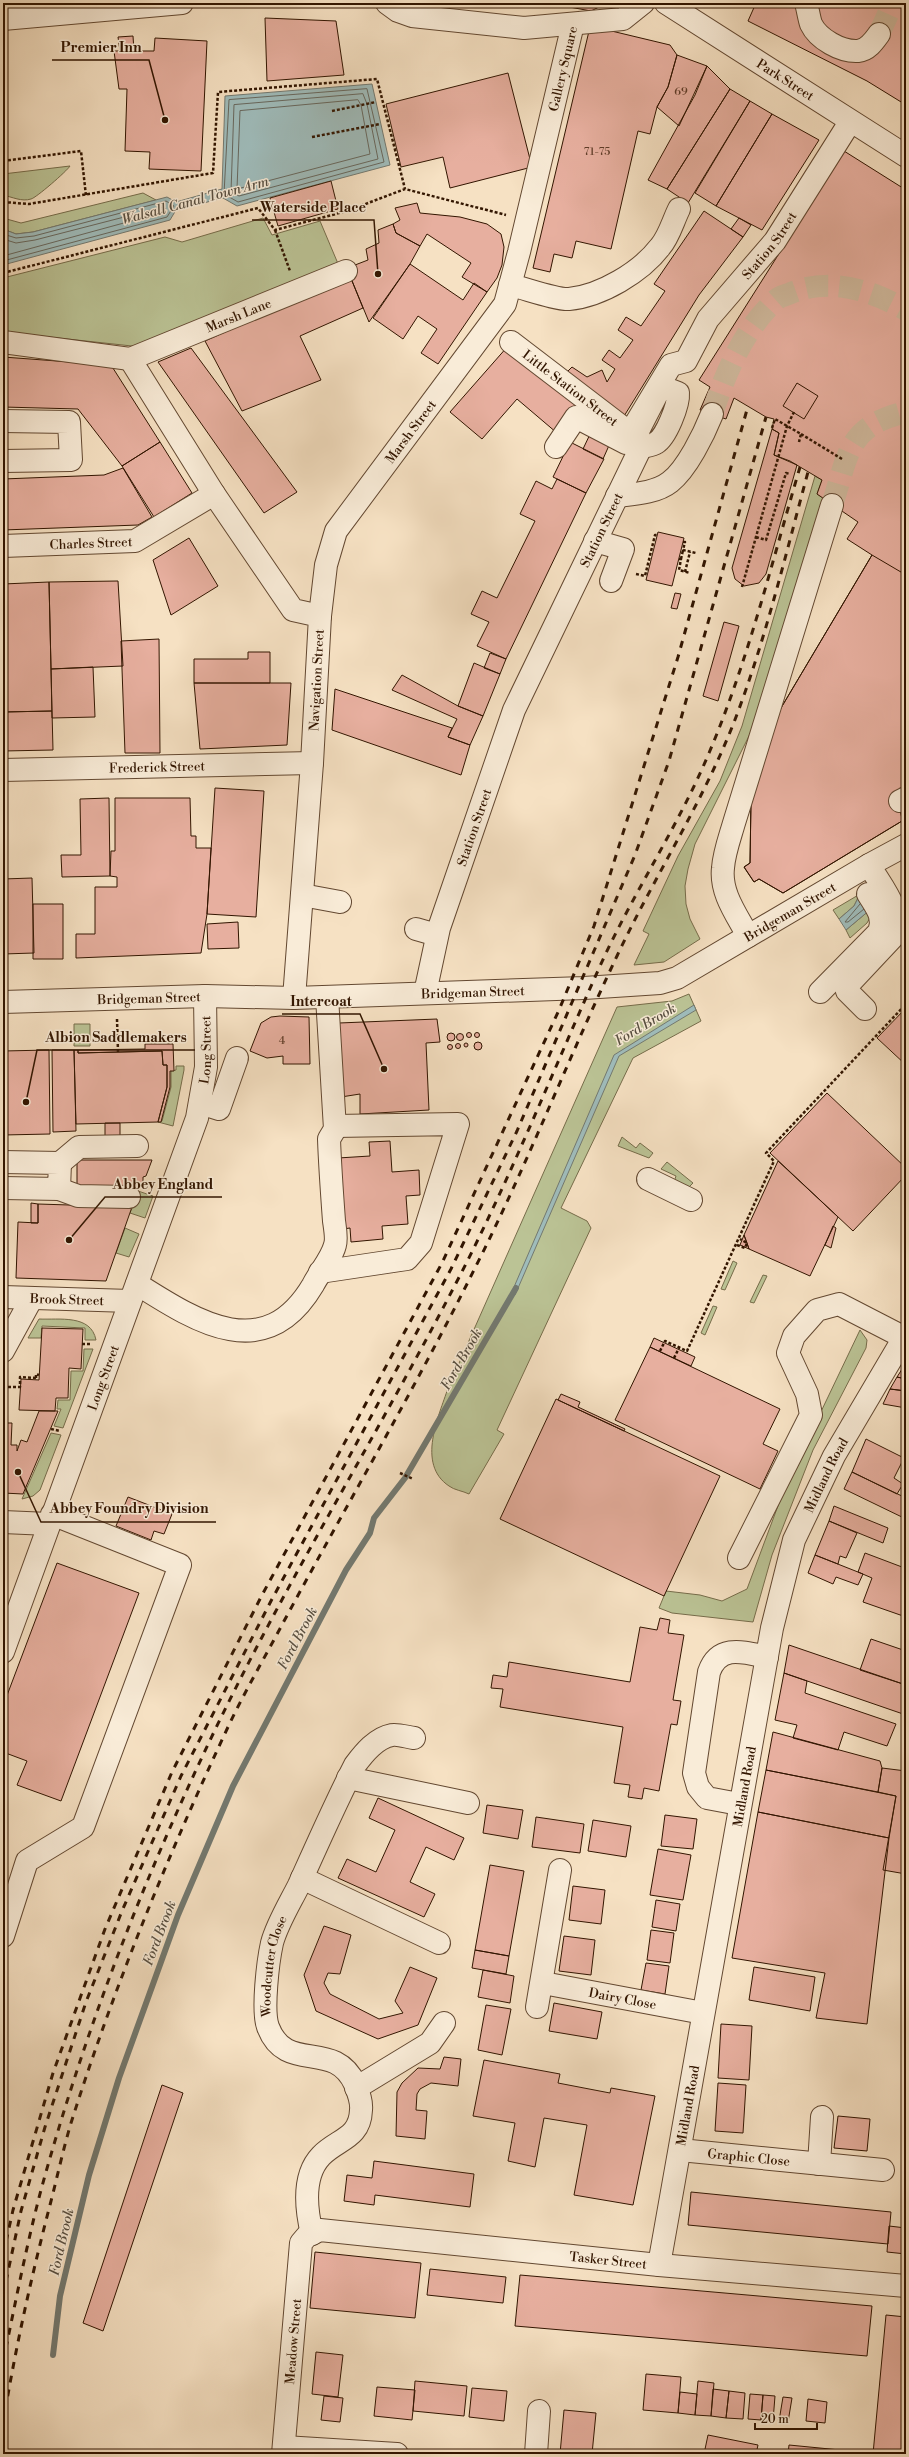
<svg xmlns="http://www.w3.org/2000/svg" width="909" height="2457" font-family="'Libre Bodoni',serif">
<rect width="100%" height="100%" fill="#f6e1c3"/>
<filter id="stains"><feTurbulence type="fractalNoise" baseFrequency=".005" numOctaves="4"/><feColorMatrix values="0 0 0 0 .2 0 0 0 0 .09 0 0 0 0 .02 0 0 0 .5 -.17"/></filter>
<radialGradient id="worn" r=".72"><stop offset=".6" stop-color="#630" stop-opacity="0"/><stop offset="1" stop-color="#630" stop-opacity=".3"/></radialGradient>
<path fill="#bbc395" stroke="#766c4a" d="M70,166C67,171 36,198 31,199C22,202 12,197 3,195V174Z
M143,193L156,200L33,232L16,234L3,229V218L21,223Z
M263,218L272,235L320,221L339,266L141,347L3,332V278L165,237L182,242Z
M815,476L822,480L817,494L823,498L755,724L695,844L688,869L685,886L686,904L690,919L700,939L664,962L634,965L649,934L643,931L678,856L720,781L742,726Z
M860,894L854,906L839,919L833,910Z
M871,909L872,914L867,923L850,938L846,930Z
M689,994L701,1021L633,1058L561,1208L587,1221L591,1228L497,1430L504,1434L469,1494C463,1491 454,1490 449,1486C416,1464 439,1416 448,1388L617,1007L672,1001Z
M74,1024H90V1046H74Z
M176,1066H184V1070L173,1126L158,1122L162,1121L171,1087V1071L176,1070Z
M622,1137L636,1148L640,1143L653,1153L649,1158L618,1146Z
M667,1162L693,1183L689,1187L674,1182L676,1176L661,1169Z
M138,1191L153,1196L145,1218L130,1213Z
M125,1228L139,1234L129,1257L116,1253Z
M733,1261L737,1263L725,1290L721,1289Z
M763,1275L767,1276L754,1303L750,1302Z
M713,1306L717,1307L705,1335L701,1333Z
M39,1319C59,1320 91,1314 96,1340H85V1328L42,1326L41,1338H28Z
M860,1330L867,1340L866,1348L813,1450L772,1555L753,1622L672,1613L659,1608L666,1591L700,1595L722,1601L747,1589L785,1487Z
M84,1349H93L63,1428L54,1426L61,1409H57L58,1400H70L71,1371H83Z
M51,1433L61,1435L40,1490L33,1496L22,1499Z"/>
<path fill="#9fbcbb" stroke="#737970" d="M372,84L390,165L237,206L223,198L176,210L170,220L3,265V229L16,234L33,232L167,197L176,202L222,189L225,96Z
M860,894L871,909L846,930L839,919L854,906Z
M694,1005L696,1010L619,1056L515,1295L511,1294L614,1055Z"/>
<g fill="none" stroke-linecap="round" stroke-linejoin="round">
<path stroke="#68685e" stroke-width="1" d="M367,89L384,162L238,202L224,194L229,100Z
M363,94L367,104L378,159L239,196L231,192L234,105Z
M358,100L361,105L370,154L237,189L240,111Z
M3,234L16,238L34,236L166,201L174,206L167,217L3,261
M3,239L16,243L35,240L163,207L166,209L164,212L3,256
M860,904L845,922H848L864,909"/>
<path stroke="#737970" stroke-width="6" d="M53,2355L60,2296L89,2175L119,2078L178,1915L233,1786L346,1570L370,1533L374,1518L405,1478L516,1288"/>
</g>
<path fill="#e7af9f" stroke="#321500" d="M548,3H607L591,11Z
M756,3H906V105L867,81L748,21Z
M265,18L336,21L344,75L267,81Z
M599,28L670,45L677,55L668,87L657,107L650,134L638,131L611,249L576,241L572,258L554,254L550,272L533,268L589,31Z
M133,36L134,51H154L155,38L207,41L201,171L149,169L150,152L125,151L127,89H119L114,51H120L118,37Z
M677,55L707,66L679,126L657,107L668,87Z
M707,66L730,89L667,189L648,180L695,95Z
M508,73L532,167L450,188L443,157L401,167L386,104Z
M730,89L750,101L688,203L667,189Z
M750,101L772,114L716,206L695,193Z
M772,114L819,140L762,230L716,206Z
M844,151L906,190V790L899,795L902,821L783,893L759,879L754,882L744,867L750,863L751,800L778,713L872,555L847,539L858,522L817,494L822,480L790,461L774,455L779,433L772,429L774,419L766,417L734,398L726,419L700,410L710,387L699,380Z
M331,181L338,209L278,226L270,198Z
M417,203L420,213L460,217L487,224L501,234L504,247L502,265L497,278L487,292L462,277L471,263L427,234L420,246L396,233L393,224L400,220L395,208Z
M704,211L743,237L699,295L621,421L565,374L572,367L587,377L602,370L607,382L615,369L602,360L609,350L620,358L633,340L618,330L626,317L641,326L665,291L654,284Z
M739,218L751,225L743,237L731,229Z
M393,224L396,233L420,246L410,264L369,322L350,276L357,273L355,265L368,260L366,249L379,243L378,230Z
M410,264L463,300L474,283L487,292L438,364L421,353L437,329L418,316L403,339L373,318Z
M350,276L363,308L300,336L321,380L242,411L205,341Z
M508,346L579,407L557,433L517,399L482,439L450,412Z
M191,348L297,492L264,513L158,362Z
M3,357L111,365L160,442L122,466L78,409L3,407Z
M797,383L818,396L804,419L783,406Z
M772,429L779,433L774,455L797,465L766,574L759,583L744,586L735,579L732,568Z
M592,430L611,441L603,459L583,449Z
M160,442L192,493L154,517L122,466Z
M570,442L604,459L586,493L553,477Z
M123,468L152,517L138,525L3,530V479L104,475Z
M557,479L586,493L506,659L477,646L489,622L471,614L482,591L497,598L535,521L520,514L536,481L552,489Z
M658,532L684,538L672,586L646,580Z
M189,538L218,586L171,615L153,560Z
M872,555L906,575V790L899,795L902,821L783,893L759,879L754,882L744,867L750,863L751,800L778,713Z
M118,581L123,666L51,669L49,582Z
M49,582L52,711L3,712V584Z
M675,593L681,594L677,609L671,608Z
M724,622L739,626L718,701L703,696Z
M159,639L160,753H125L121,641Z
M248,652H270V683H194V659H248Z
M490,653L506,659L500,674L484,668Z
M474,663L500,674L483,716L458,706Z
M93,667L95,717L52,718L51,669Z
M402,675L458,706L483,716L470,745L448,737L457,719L392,690Z
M194,683H291L287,745L200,749Z
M335,689L452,728L448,737L470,745L461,775L332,730Z
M52,711L53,750L3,751V712Z
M215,788L264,791L256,917L207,914Z
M109,798L110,876L62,877L61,855H81L80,799Z
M115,798H190L191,836H196V848H211L207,914L201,953L76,958V934H95V887H117V877L110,876L111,851H115Z
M906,799V818L902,819L900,800Z
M32,878L34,953L3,954V879Z
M33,904H63V959H33Z
M238,922L239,948L208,949L207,924Z
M906,1008V1065L877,1038Z
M280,1016L309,1017L310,1064H283V1056L267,1058L250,1051L261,1023L271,1017Z
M437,1019L440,1042L426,1043L429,1110L360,1114V1094L341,1097L339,1023Z
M474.5 1035a2.5 2.5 0 1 1 5 0a2.5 2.5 0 1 1-5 0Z
M466.5 1035a2.5 2.5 0 1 1 5 0a2.5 2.5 0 1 1-5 0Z
M447 1037a4 4 0 1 1 8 0a4 4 0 1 1-8 0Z
M456.5 1037a3.5 3.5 0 1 1 7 0a3.5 3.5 0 1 1-7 0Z
M474 1046a4 4 0 1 1 8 0a4 4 0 1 1-8 0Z
M464 1045a2 2 0 1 1 4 0a2 2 0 1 1-4 0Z
M455.5 1046a2.5 2.5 0 1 1 5 0a2.5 2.5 0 1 1-5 0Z
M145,1044H173L174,1071H170V1087L161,1122H158L167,1087V1065H163L162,1051L78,1053V1050L145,1049Z
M447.5 1047a2.5 2.5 0 1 1 5 0a2.5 2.5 0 1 1-5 0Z
M49,1050L50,1134L3,1135V1051Z
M52,1050H74L76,1131L53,1132Z
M74,1050H78V1053L162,1051L163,1065H167V1087L158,1122L76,1124Z
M827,1093L906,1168V1175L853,1231L770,1153Z
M105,1123H120V1155H105Z
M390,1141L392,1172L419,1170L420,1195L406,1196L408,1224L382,1226L383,1239L351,1242L350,1228L343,1229L338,1158L370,1156L369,1142Z
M77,1160H152L146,1176L143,1177V1187H77Z
M778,1161L838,1217L810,1276L749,1249L744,1235Z
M31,1203L38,1204V1223H31Z
M38,1204L132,1207L106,1281L16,1278L18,1222L38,1223Z
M833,1226L836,1228L831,1248L825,1245Z
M744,1235L747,1243L749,1249L740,1245Z
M42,1328L83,1329L81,1369L69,1368L68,1398H56L55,1411L19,1410L21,1379L39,1380Z
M654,1338L695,1357L691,1366L650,1347Z
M650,1347L780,1409L763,1444L778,1451L760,1489L615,1420Z
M906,1363V1379L897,1377Z
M897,1377L906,1379V1391L890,1389Z
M890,1389L906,1391V1408L883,1404Z
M561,1394L580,1402L578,1407L625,1429L624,1431L558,1400Z
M556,1399L720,1476L664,1596L500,1519Z
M39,1411H58L23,1494L3,1493V1423H12L11,1445H17V1451L21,1440L27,1442Z
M866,1439L904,1458L894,1478L903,1484L897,1494L852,1472Z
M852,1472L906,1498V1519L844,1489Z
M128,1497L172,1514L164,1534L154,1531L151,1540L116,1526Z
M834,1506L888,1528L883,1543L829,1521Z
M829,1521L857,1533L846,1558L840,1556L838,1564L815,1555Z
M865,1553L902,1567L906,1559V1617L863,1602L872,1578L858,1572Z
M815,1555L863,1574L858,1585L836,1577L833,1584L808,1573Z
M57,1563L139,1593L61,1801L17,1785L27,1761L3,1752V1706Z
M660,1618L670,1620L668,1633L684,1635L673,1700L681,1701L677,1725L671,1724L659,1791L644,1788L642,1799L628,1797L630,1785L614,1783L623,1727L500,1707L503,1689L491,1688L493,1675L507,1677L509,1662L630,1682L640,1627L657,1630Z
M871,1639L906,1651V1685L860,1670Z
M789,1645L906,1685V1715L784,1673Z
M784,1673L807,1681L805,1693L896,1724L887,1746L844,1732L838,1750L793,1738L797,1725L775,1720Z
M773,1732L880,1761L882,1768L878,1792L766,1770Z
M882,1768L906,1771V1874L883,1870L896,1796L878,1792Z
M766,1770L896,1796L889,1838L758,1812Z
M378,1798L464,1838L454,1860L426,1847L410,1882L435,1894L424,1917L338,1878L347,1859L376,1872L395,1830L369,1818Z
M487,1805L523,1810L518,1839L483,1833Z
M758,1812L889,1838L867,2024L816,2018L825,1973L732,1958Z
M665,1815L697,1819L693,1849L661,1846Z
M536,1817L584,1824L580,1853L532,1847Z
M593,1820L631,1826L626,1857L588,1851Z
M658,1849L691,1855L683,1900L650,1895Z
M490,1865L524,1871L509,1956L475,1950Z
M573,1886L605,1890L601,1924L569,1920Z
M656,1900L680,1904L676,1931L652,1927Z
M324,1926L351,1935L340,1974L328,1973L324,1983L330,1994L379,2019L403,2013L395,2001L410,1967L437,1978L418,2025L378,2039L316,2011L304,1975Z
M651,1930L674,1933L670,1963L647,1960Z
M564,1936L595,1940L591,1975L559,1971Z
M475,1950L509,1956L506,1974L472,1968Z
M646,1963L669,1966L665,1994L641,1990Z
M754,1967L815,1977L810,2011L749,2000Z
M483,1970L514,1976L510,2003L478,1997Z
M554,2003L602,2012L597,2039L549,2031Z
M486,2005L511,2009L502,2055L478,2050Z
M721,2024L752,2026L749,2080L718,2078Z
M444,2057L461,2059L458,2086L431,2083L420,2089L417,2094L416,2110L427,2111L425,2139L396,2136L397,2092L402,2083L418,2068L440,2069Z
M484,2060L560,2074L558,2083L610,2093L611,2088L655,2096L633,2205L574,2195L587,2125L544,2118L535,2167L508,2161L515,2123L473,2116Z
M718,2083L746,2085L743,2133L715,2131Z
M162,2085L183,2093L103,2331L83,2323Z
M838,2116L870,2119L867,2151L834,2148Z
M374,2161L474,2174L470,2207L375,2195L374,2205L344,2201L347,2175L372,2178Z
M691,2192L891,2212L888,2244L688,2225Z
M889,2226L906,2228V2254L887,2252Z
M315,2252L421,2263L415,2318L310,2308Z
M430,2269L506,2277L503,2303L427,2295Z
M520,2275L872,2306L867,2356L515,2326Z
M886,2315L906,2317V2411L902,2454H873Z
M316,2352L343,2355L338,2397L312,2394Z
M646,2374L681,2377L678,2413L643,2410Z
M415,2381L467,2386L464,2416L413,2411Z
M698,2381L714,2383L711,2416L695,2415Z
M377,2387L415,2390L412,2420L374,2416Z
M472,2388L507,2391L504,2421L469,2417Z
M713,2389L729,2391L726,2418L711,2416Z
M729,2391L745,2393L743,2419L726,2418Z
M680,2392L697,2394L695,2415L678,2413Z
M750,2394L763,2395L761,2420L748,2419Z
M763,2395L775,2396L773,2421L761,2420Z
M324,2396L343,2398L340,2422L321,2420Z
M783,2397L792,2398L788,2422L779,2421Z
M808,2399L827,2402L825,2423L806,2421Z
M564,2410L596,2413L592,2454H560Z
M708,2435L758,2445L756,2454H704Z
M789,2445L840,2450V2454H788Z"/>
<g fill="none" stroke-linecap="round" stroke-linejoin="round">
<path stroke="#cfb89c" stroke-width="22" stroke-dasharray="22 11" stroke-linecap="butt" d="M879,34L893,3
M712,414C725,374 744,328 777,299C781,296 787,295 791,293C829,277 872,290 906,310
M832,505C849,453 847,426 906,412"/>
<defs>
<g id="minor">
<path d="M387,3L398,11L412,16L524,28L623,19L643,3"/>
<path id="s1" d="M666,3L906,156"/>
<path d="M806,3C808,10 809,18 811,24C818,39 841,52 858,51C868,50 874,41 879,34"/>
<path d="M3,19L182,3"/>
<path d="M510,285C524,288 557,300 569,299C601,296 641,272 660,247C669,237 673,221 679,209"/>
<path id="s2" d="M3,342L130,359L346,271"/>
<path id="s3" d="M511,342L630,433"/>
<path d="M130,359L214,494L293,610L320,616L312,763L294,998"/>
<path d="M665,388L678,393C679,405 666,437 656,443C652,446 645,446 641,447L637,438L639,429L658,392Z"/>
<path d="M3,421L69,422L71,460L3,461"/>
<path d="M556,447L576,417L626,443"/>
<path id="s4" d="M641,447L630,433L671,365L686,361L708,319L775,241L850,122"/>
<path d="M617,496C634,494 656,493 670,482C687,469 704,434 712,414"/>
<path d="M595,541L623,549L611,581"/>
<path id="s5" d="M3,546L135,541L214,494"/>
<path id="s6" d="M320,616L326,565L336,531L505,304L519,252L573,24"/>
<path id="s7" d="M3,770L312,763"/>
<path d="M900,801L906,798"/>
<path d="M302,895L340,902"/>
<path d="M416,929L437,935"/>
<path d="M748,936C737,915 720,893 723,868C724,853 730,837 734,823L832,505"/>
<path d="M820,992L879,932C885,917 876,907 868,894"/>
<path id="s8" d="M425,993L439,928L514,710L641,447"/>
<path id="s9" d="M3,1002L205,996L294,998L584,988L660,983L677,978L869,865L906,845"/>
<path d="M865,1009L847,991L846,987L892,938C907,915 881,886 869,865"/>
<path d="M200,1103L219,1109L237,1058"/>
<path d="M3,1162L60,1163L59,1189L3,1188"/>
<path d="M60,1163L79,1147L137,1146"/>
<path d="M648,1179L691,1200"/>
<path d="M59,1189L78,1196L129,1197"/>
<path d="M320,1272L407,1259L421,1243L458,1124L335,1126"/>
<path d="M137,1284C197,1322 265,1366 313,1285C319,1273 332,1258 335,1245C337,1239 335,1228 334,1221C332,1194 330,1167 329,1139L335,1129L327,997"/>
<path id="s10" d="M3,1297L130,1301"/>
<path d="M3,1351L32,1298"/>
<path d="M3,1522L49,1524"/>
<path d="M739,1558L811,1415L807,1394L788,1353L794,1336L817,1310L839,1304L903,1337"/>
<path id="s11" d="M3,1652L197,1118L206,1067L205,996"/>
<path d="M348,1778L468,1803"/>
<path d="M739,1804L707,1798L698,1787L694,1773L709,1672C719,1644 743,1652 767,1657"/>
<path d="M302,1878L439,1943"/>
<path d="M3,1936L27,1861L83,1827L180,1565L52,1514"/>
<path id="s12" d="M543,1983L703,2013"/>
<path d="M537,2007L560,1870"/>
<path d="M356,2088L430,2043L444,2023"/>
<path id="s13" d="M680,2150L883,2170"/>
<path d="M819,2164L822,2117"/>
<path id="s14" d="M312,2234C306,2209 302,2176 321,2156C337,2139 360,2139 361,2110C362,2101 358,2092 355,2084C334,2038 286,2075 268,2027C262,2011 268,1961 272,1943C277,1924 290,1903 299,1885C317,1845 335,1804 355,1765C364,1753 376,1738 392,1735C398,1734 407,1737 414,1738"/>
<path id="s15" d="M659,2265L772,1628L794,1540L834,1456L906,1334"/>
<path d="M284,2447L397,2454"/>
<path id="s16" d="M283,2454L301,2243L307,2236L320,2230L659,2265L906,2286"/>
<path d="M536,2454L539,2411"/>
</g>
</defs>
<use href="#minor" stroke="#634831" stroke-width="24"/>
<path stroke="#321500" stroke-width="2.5" stroke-dasharray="3 2" stroke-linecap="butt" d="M332,111L376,102
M312,137L380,124
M3,161L81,151L86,196
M3,202L29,204L213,173L218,92L377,79L405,189
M275,230L290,271
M3,273L258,208L275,230L347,211L405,189L506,215
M772,428L775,419L801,434L799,442
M801,434L842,459
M756,537L766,540L786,473L790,474
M683,542H685L683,550L696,553
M679,559H681L679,570L690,573
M681,559L683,550
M685,572L690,552
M636,574L645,576L655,535H657
M742,587L787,426L794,412
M117,1019L118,1052
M737,1245L745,1248L747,1243L740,1239
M82,1344H92
M660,1351L665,1341L687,1351L774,1161L766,1153L906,1004
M674,1358L679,1348
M36,1378V1374L39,1375
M3,1387H20V1377L36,1378V1380
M51,1429L60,1431
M400,1473L413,1479"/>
<use href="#minor" stroke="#f9ecd8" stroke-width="22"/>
<path stroke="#321500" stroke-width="3" stroke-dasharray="7 7" stroke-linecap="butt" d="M3,2255L13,2210L53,2073L105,1929L172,1772L261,1597L442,1263L559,1010L594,926L678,657L748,406
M3,2295L21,2211L45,2127L86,2002L122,1911L181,1776L271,1601L451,1269L517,1131L635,855L669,761L766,417
M3,2362C15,2305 26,2247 41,2190C82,2040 138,1893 204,1753C279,1593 373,1443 454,1287C509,1182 552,1073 600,966C633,893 678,827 709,753C748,661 772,562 800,467
M3,2424C15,2350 31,2278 50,2205C57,2178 63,2150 71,2123C114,1987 168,1855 228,1727C245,1691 265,1657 283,1623C347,1504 416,1387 476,1266C527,1165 568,1059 617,956C655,875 704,801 736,717C766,638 786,553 808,472"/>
</g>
<g text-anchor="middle" stroke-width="3" stroke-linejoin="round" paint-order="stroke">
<g font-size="11" fill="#5f3c28">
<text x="681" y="95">69</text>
<text x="597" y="155">71-75</text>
<text x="282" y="1044">4</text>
</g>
<g font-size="13" fill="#321500" stroke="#f9ecd8">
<text dy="5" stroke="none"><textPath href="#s6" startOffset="612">Gallery Square</textPath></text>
<text dy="5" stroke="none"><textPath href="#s1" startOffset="142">Park Street</textPath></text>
<text dy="5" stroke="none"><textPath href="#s4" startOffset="256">Station Street</textPath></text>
<text dy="5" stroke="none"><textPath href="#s2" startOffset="245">Marsh Lane</textPath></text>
<text dy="5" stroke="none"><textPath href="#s3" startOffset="75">Little Station Street</textPath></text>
<text dy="5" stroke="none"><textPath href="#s6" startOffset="211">Marsh Street</textPath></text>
<text dy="5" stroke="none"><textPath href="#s8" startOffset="497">Station Street</textPath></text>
<text dy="5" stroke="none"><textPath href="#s5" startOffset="88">Charles Street</textPath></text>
<text transform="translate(316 680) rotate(-87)" y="5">Navigation Street</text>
<text dy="5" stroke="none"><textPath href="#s7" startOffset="154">Frederick Street</textPath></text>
<text dy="5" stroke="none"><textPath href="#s8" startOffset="173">Station Street</textPath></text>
<text dy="5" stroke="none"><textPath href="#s9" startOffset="806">Bridgeman Street</textPath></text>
<text dy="5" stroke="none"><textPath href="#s9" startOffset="470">Bridgeman Street</textPath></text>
<text dy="5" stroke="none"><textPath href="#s9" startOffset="146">Bridgeman Street</textPath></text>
<text dy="5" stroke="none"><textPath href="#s11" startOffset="637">Long Street</textPath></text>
<text dy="5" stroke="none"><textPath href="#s10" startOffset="64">Brook Street</textPath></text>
<text dy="5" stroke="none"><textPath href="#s11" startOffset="292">Long Street</textPath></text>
<text dy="5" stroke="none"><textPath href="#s15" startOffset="810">Midland Road</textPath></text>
<text dy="5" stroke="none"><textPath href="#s15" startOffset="486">Midland Road</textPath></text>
<text dy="5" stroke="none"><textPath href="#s14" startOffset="345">Woodcutter Close</textPath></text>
<text dy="5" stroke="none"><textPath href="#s12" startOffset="81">Dairy Close</textPath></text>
<text dy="5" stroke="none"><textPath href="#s15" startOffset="162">Midland Road</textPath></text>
<text dy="5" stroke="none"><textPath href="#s13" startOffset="69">Graphic Close</textPath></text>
<text dy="5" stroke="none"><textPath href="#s16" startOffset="525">Tasker Street</textPath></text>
<text dy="5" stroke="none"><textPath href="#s16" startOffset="113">Meadow Street</textPath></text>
</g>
<g font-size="14" font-style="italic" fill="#584f41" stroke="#f9ecd8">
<text transform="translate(195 200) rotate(-15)" y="5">Walsall Canal Town Arm</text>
<text transform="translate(645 1024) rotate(-31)" y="5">Ford Brook</text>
<text transform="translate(461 1359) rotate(-60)" y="5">Ford Brook</text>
<text transform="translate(297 1638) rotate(-62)" y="5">Ford Brook</text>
<text transform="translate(159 1933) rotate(-69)" y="5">Ford Brook</text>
<text transform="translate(61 2242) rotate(-77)" y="5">Ford Brook</text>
</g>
</g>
<path fill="none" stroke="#321500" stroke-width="1.5" d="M165 120L149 60H52M378 274L374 220H252M384 1069L360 1014H282M26 1102L37 1050H195M69 1240L105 1197H222M18 1472L41 1522H216"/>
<g fill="#321500" stroke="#f9ecd8" stroke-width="1.5">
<circle cx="165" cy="120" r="4"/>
<circle cx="378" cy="274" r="4"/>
<circle cx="384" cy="1069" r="4"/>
<circle cx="26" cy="1102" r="4"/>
<circle cx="69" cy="1240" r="4"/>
<circle cx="18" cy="1472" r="4"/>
</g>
<g font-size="14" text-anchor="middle" font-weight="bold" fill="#321500" stroke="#f9ecd8" stroke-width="3" stroke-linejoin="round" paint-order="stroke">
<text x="101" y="52">Premier Inn</text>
<text x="313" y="212">Waterside Place</text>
<text x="321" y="1006">Intercoat</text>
<text x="116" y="1042">Albion Saddlemakers</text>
<text x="163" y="1189">Abbey England</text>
<text x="129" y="1513">Abbey Foundry Division</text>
</g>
<rect width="909" height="2457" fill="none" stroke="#f6e1c3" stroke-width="16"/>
<rect x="4" y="4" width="901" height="2449" fill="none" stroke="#321500" stroke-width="2"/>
<rect x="8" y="8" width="893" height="2441" fill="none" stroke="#321500"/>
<path d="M755 2423v6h62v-6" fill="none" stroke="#321500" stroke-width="2"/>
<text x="761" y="2423" font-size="12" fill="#321500" stroke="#f9ecd8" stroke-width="3" paint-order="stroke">20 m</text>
<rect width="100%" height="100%" filter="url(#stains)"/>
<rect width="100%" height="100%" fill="url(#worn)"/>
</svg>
